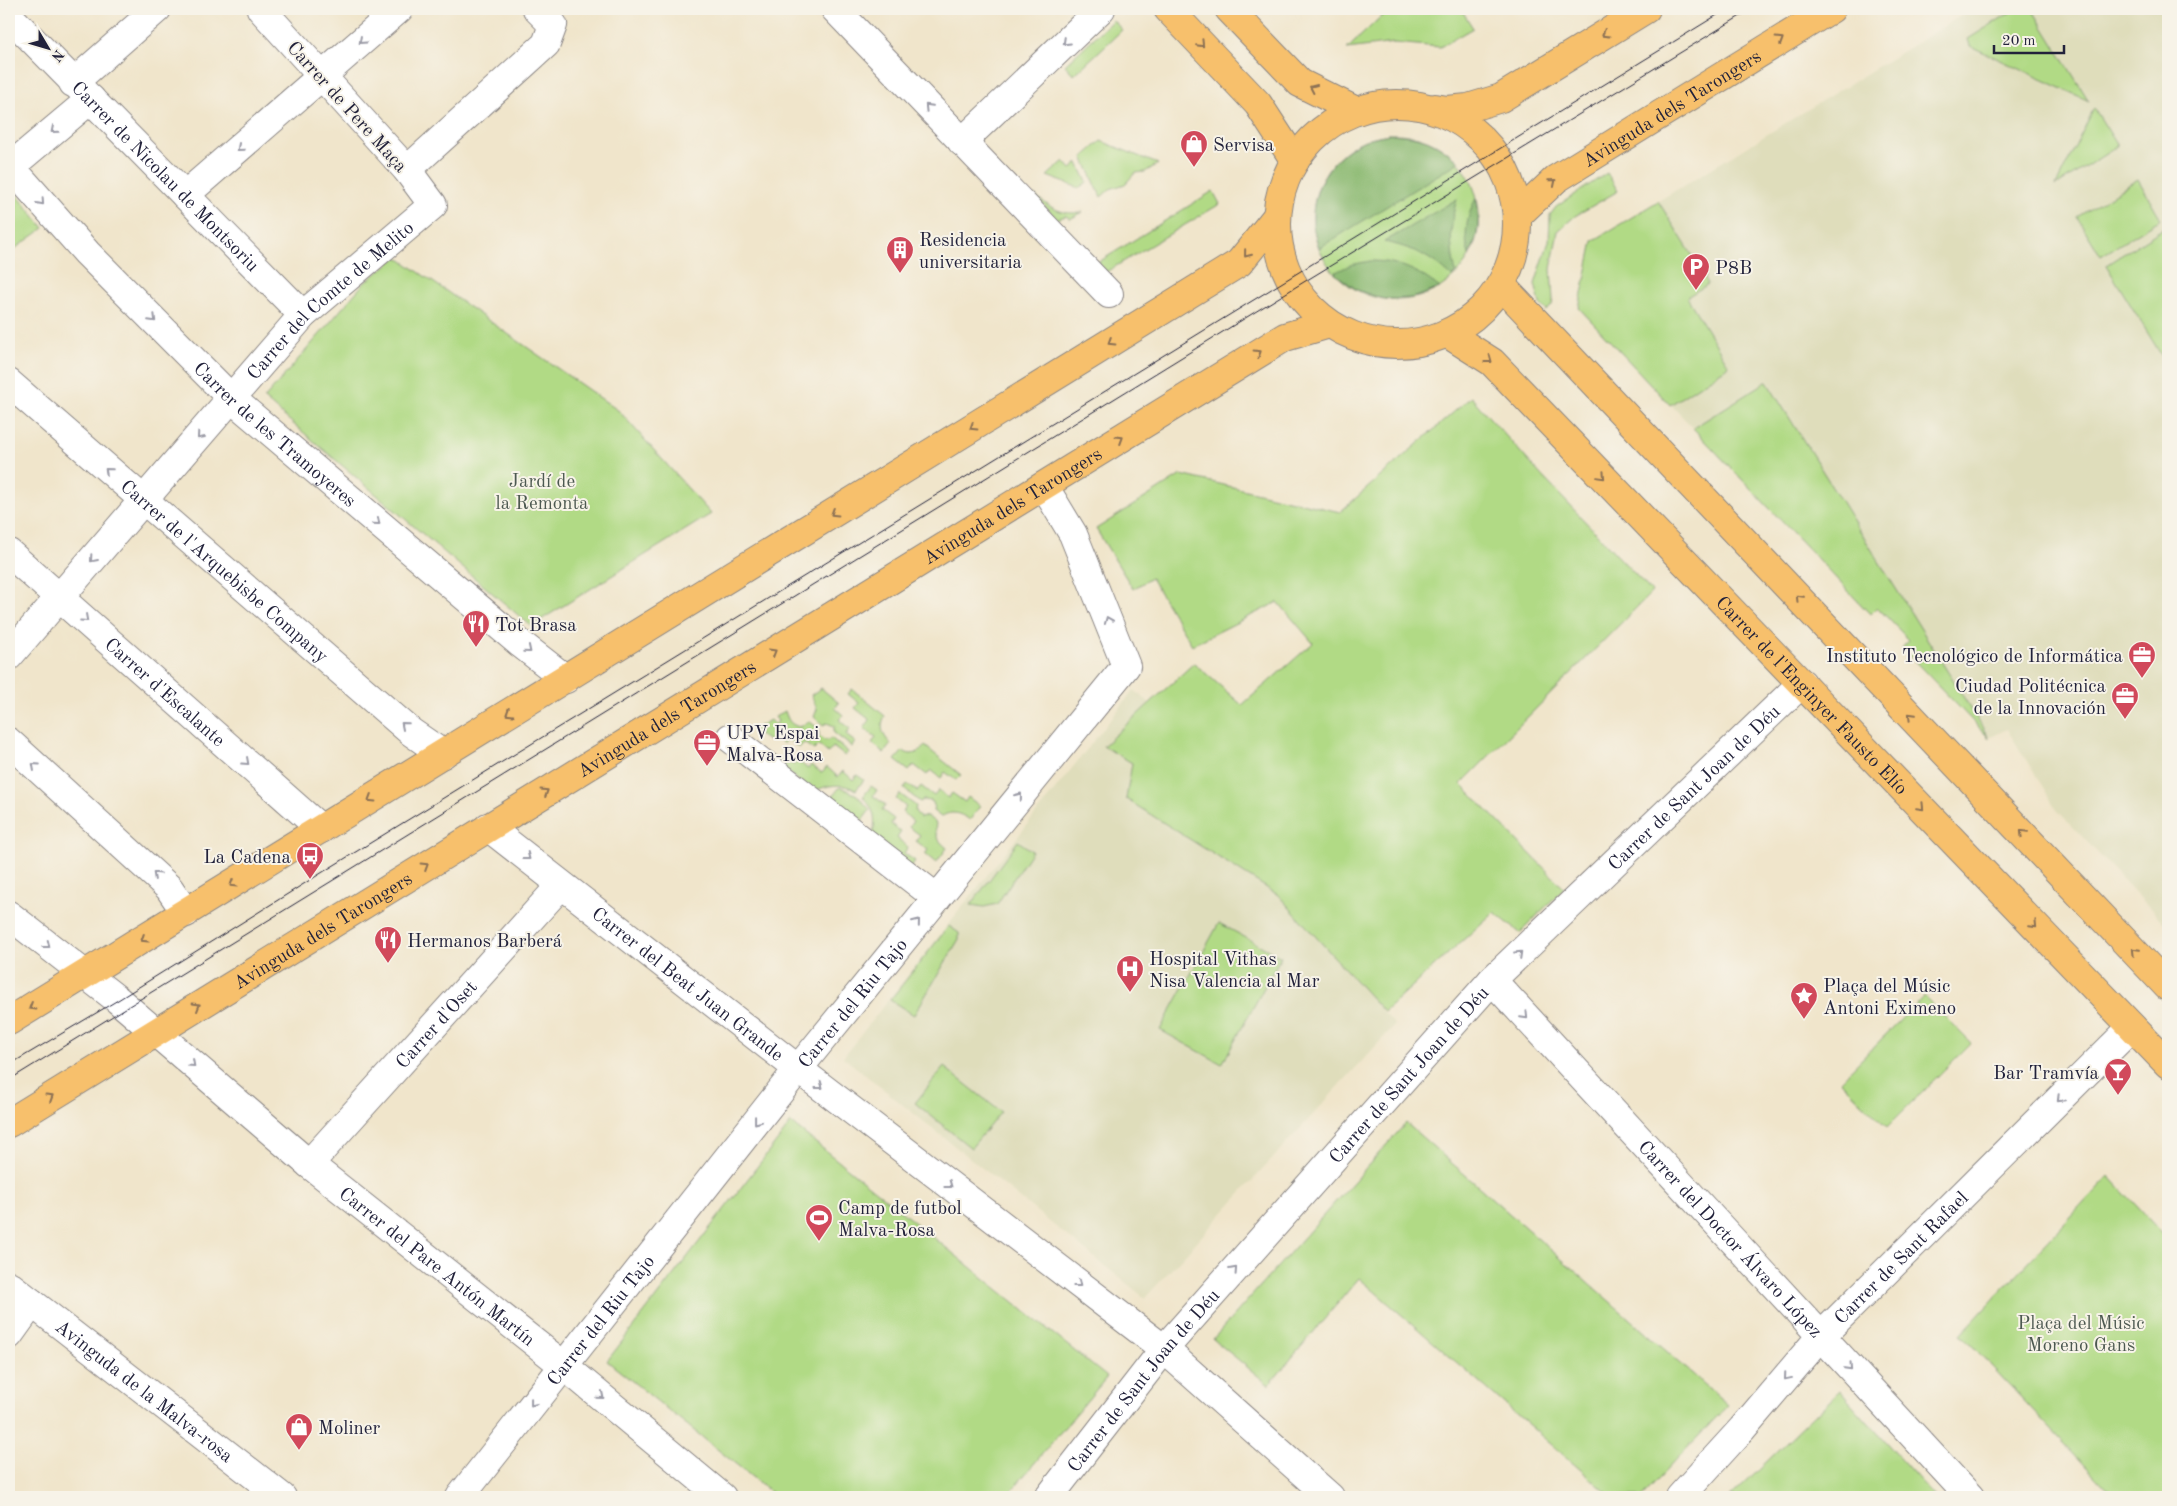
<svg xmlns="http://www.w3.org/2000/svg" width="2177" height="1506" font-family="'Old Standard TT',serif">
<rect width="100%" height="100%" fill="#f7f3e8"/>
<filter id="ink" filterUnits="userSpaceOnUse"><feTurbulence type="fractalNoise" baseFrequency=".02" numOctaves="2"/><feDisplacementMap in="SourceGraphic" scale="10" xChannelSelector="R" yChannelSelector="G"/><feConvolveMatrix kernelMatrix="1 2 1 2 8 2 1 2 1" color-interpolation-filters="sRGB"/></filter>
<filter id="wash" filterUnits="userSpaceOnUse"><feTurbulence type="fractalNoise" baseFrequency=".0096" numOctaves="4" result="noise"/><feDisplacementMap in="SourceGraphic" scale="20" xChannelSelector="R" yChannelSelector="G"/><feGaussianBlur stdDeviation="1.12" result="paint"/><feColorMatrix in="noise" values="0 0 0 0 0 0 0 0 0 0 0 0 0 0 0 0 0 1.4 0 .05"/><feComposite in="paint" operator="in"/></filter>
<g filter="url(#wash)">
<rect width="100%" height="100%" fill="#f0e5cb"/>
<path fill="#dfddbb" d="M1972,9H2168V921L2165,924L2057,810L2007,729L1989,738L1902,648L1909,640L1877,607L1870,614L1579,308L1593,241Z
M1134,690L1150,703L1103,746L1132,763L1126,799L1278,895L1395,1025L1145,1298L843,1057Z"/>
<path fill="#b1da85" stroke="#6a7e60" d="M1389,9H1461L1473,28L1440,47L1394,43L1347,49Z
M2016,9H2032L2089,101L1970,46L1968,39Z
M1113,20L1122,30L1074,75L1065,65Z
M2094,108L2118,146L2056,186Z
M1313 217a83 83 0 1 1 166 0a83 83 0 1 1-166 0Z
M1101,141L1158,164L1145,172L1135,173L1125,184L1110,189L1101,197L1083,157Z
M1064,161L1071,169L1078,163L1087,182L1079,188L1047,176Z
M1607,173L1618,191L1575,216L1558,231L1551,269L1553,300L1552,305L1547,311L1540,304L1535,284L1549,241L1550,215L1556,207Z
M2138,179L2161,219L2101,256L2077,217Z
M9,185L44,228L9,253Z
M1213,191L1220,204L1106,272L1097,263Z
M1034,195C1050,207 1061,216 1083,212L1070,219L1066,216L1057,219Z
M1658,201L1706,277L1705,278L1708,284L1687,297L1729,366L1670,405L1579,308L1593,241Z
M2167,226L2168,229V366L2106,265Z
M397,257L619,411L711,514L531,626L264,399L364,283Z
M1766,382H1767L1989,738L1902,648L1909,640L1877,607L1870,614L1693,428Z
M1471,397L1541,475L1652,592L1461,784L1564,888L1520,933L1494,912L1384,1012L1278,895L1126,799L1132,763L1103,746L1194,663L1242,705L1313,643L1278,602L1192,645L1151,578L1133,589L1096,529L1181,475L1340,512Z
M821,688L839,703L835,708L843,715L839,720L850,729L846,735L855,742L852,747L834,733V726L827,723L823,725L814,717L817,709L811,695Z
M852,689L885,716C879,727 883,736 891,744L884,753L872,743L876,737L864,728L870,720L855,708L859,703L848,694Z
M785,711C788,720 790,725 800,727L809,721L819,729V736L824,740H828L831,738L848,752L845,756L833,747L828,753L819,745L814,750L804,743L799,748L788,739L783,744L774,737L770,742L753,730L770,720L775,725L778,721L775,717Z
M925,746L961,775L956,780L945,772L941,778L931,770L927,775L914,765L909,771L895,760L903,751C912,757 918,753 925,746Z
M783,757L794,765L798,761L808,769L811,765L822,773L827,767L838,777L843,771L853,780L857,775L864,780L856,790C842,783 827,784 813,792L777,764Z
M907,784L917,791L921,786L934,796L939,790L948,798L952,793L965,802L968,797L980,806L970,820C960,813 951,810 941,817L933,811L934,805L932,801L923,800L920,802L904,789Z
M871,786L877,790L873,796L886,805L882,810L894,819L891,824L901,832L897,838L908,847L904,853L915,861L910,868L871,837C878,822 874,808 863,797Z
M840,787L857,795L870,810L857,827L827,803Z
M900,794L916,806L915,811L920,818L927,816L936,823C934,834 938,841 947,848L936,863L925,854L928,850L916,841L920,835L909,827L913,821L902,812L906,807L896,799Z
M1018,841L1032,851L997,904L984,907L971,905Z
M1219,923L1281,957L1222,1064L1160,1030Z
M949,926L959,933V939L914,1015L890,1000Z
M1924,996L1971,1043L1887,1127L1840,1081Z
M944,1067L1001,1112L971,1148L915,1103Z
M791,1123L1107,1377L1006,1497H777L607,1361Z
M1406,1123L1728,1405L1641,1497H1612L1359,1278L1269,1385L1213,1339Z
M2109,1176L2168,1240V1497H2115L1961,1334Z
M1840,1391L1935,1497H1730Z"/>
<path fill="#8cba72" stroke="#576e56" d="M1389,134C1423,136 1434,140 1459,162L1319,248C1317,240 1313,230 1313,222C1312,187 1331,156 1363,141C1371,137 1381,136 1389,134Z
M1476,198C1480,218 1479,237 1469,255C1463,234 1467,216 1476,198Z
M1457,199C1449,225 1450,247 1456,273L1452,277C1432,257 1411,247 1384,242Z
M1370,261C1398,261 1417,270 1440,288L1413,298L1384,299L1357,290L1334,273L1350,265Z"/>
</g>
<g filter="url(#ink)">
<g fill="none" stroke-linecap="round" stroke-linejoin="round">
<defs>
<g id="minor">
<path d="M835,9L1109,294"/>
<path id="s1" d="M9,16L303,315"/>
<path d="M73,83L157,9"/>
<path d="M962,142L1101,9"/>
<path id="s2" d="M9,165L87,253L232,399L521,644L566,679"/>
<path d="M10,167L91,99"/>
<path d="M407,170L546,44L553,25L537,9"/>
<path d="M185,195L399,9"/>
<path id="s3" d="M9,383L411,732L443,754"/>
<path id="s4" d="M9,553L321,829"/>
<path id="s5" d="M9,656L303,315L433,205L407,170L261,9"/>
<path d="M730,738L937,898"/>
<path d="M9,742L169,888L186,913"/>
<path id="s6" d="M488,827L798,1069L1164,1349L1330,1497"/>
<path id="s7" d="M9,915L118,1000L309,1164L563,1365L722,1497"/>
<path id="s8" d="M1492,980L1970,1497"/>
<path id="s9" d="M309,1164L561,885"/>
<path id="s10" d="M9,1285L282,1497"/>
<path d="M9,1335L32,1303"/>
<path id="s11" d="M460,1497L798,1069L1126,666L1073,534L1044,486"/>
<path id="s12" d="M1049,1497L1164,1349L1492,980L1802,683"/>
<path id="s13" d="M1680,1497L1742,1429L1821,1336L2132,1027"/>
</g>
<g id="major">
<path d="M1168,9L1258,104L1295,161"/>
<path d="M1229,9L1300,83L1356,111"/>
<circle cx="1397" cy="224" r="120"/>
<path d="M1435,108L1447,110L1468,108L1501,98L1646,9"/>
<path id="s14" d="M1518,215L1556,179L1831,9"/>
<path d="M1501,285L2168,987"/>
<path id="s15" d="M1448,334L1492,362L2168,1064"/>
<path d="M9,1021L1239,263L1277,216"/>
<path id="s16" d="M9,1123L1285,337L1329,324"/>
</g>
</defs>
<use href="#minor" stroke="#898483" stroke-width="30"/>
<use href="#major" stroke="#898483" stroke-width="30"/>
<use href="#minor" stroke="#fff" stroke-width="28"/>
<use href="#major" stroke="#f7c06c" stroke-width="28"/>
<path stroke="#22223b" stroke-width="1" d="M9,1065L118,1000L310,880L1727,9
M9,1080L1294,288L1752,9"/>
</g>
<defs><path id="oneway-chevron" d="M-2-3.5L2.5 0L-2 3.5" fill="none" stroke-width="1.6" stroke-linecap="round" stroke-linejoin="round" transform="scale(1.25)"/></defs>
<g stroke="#8c7154">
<use href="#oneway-chevron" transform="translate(1605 34) rotate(148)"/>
<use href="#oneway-chevron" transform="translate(1780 40) rotate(-32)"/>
<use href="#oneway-chevron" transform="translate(1201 44) rotate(46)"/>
<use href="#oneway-chevron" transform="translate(1313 88) rotate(-155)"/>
<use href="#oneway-chevron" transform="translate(1553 182) rotate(-40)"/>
<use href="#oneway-chevron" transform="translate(1247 254) rotate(129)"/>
<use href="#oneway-chevron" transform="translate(1111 342) rotate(148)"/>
<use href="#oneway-chevron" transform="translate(1258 353) rotate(-32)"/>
<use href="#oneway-chevron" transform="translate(1489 360) rotate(37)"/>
<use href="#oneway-chevron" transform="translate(973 427) rotate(148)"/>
<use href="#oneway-chevron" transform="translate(1120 439) rotate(-32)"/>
<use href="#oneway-chevron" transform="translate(1602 476) rotate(46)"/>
<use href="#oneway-chevron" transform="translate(834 513) rotate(148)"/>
<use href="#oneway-chevron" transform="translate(1799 598) rotate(-134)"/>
<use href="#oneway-chevron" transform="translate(773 652) rotate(-31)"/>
<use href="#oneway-chevron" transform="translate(509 713) rotate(148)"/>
<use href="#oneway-chevron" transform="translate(1911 716) rotate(-134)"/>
<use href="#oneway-chevron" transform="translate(545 792) rotate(-32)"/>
<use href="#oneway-chevron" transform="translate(371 799) rotate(148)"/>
<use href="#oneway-chevron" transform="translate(1921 807) rotate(46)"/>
<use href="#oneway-chevron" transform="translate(2023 833) rotate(-134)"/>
<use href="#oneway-chevron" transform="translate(425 866) rotate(-32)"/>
<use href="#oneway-chevron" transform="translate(233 884) rotate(148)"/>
<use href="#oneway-chevron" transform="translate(2034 925) rotate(46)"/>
<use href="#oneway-chevron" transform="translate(144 939) rotate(148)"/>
<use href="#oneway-chevron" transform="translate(2135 951) rotate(-134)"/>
<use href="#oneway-chevron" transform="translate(197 1006) rotate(-30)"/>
<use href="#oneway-chevron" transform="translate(32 1007) rotate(149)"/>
<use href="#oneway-chevron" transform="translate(50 1097) rotate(-32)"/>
</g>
<g stroke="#9c9ca7">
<use href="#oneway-chevron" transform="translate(362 41) rotate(138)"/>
<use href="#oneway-chevron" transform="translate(1066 42) rotate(136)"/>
<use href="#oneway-chevron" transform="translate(928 107) rotate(-134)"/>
<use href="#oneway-chevron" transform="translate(54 130) rotate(140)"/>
<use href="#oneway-chevron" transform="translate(240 148) rotate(139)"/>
<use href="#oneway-chevron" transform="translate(41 202) rotate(48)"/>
<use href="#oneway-chevron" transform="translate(153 319) rotate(45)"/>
<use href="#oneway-chevron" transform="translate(200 436) rotate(131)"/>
<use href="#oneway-chevron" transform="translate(108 471) rotate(-139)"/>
<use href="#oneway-chevron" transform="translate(377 522) rotate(40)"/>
<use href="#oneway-chevron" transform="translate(93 559) rotate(131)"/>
<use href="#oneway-chevron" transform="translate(85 619) rotate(42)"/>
<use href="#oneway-chevron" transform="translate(1108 620) rotate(-112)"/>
<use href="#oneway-chevron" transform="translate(528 650) rotate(40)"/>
<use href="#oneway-chevron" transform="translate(404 725) rotate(-139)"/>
<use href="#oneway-chevron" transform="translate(246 762) rotate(42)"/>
<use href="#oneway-chevron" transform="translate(35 766) rotate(-138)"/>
<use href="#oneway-chevron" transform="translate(1019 796) rotate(-51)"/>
<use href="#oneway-chevron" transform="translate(527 857) rotate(38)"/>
<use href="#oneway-chevron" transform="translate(156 875) rotate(-137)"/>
<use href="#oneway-chevron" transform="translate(917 922) rotate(-51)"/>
<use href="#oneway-chevron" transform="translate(47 945) rotate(38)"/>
<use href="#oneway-chevron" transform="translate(1519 954) rotate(-44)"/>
<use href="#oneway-chevron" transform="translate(1525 1016) rotate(47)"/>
<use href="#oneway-chevron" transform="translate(192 1064) rotate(42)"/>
<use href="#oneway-chevron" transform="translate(820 1086) rotate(37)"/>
<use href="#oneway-chevron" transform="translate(2060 1099) rotate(135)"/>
<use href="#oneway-chevron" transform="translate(757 1121) rotate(128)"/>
<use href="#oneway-chevron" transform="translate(949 1185) rotate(37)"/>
<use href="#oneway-chevron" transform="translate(1234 1270) rotate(-48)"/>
<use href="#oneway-chevron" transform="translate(1078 1284) rotate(37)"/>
<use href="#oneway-chevron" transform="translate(1849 1367) rotate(47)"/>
<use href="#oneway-chevron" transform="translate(1787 1377) rotate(130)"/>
<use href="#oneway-chevron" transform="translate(601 1396) rotate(40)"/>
<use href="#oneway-chevron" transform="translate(533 1403) rotate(128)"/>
</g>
</g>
<defs>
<symbol id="shop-pin" viewBox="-11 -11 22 30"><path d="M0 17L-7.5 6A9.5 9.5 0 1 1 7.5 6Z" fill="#d1495b" stroke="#f7f3e8"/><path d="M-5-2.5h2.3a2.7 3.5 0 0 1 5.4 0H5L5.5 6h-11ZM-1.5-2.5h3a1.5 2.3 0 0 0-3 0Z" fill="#fff"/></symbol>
<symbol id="building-pin" viewBox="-11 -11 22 30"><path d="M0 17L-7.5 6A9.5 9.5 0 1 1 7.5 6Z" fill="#d1495b" stroke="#f7f3e8"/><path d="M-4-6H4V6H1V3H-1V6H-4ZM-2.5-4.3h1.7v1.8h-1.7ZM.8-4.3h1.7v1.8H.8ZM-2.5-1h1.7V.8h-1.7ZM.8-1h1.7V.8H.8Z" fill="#fff"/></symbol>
<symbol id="parking-pin" viewBox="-11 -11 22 30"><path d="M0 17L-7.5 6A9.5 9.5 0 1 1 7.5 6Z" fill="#d1495b" stroke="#f7f3e8"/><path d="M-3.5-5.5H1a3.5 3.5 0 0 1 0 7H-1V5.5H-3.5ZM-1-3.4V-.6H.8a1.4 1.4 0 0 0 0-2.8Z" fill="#fff"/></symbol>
<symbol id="restaurant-pin" viewBox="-11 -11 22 30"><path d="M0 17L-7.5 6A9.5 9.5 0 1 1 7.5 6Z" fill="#d1495b" stroke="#f7f3e8"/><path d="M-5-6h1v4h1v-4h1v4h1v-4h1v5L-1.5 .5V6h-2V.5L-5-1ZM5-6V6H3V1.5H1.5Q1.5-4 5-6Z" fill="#fff"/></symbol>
<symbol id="office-pin" viewBox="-11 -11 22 30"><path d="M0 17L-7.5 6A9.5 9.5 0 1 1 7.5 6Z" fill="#d1495b" stroke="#f7f3e8"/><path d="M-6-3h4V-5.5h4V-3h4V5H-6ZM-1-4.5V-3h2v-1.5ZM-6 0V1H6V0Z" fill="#fff"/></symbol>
<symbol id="bus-pin" viewBox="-11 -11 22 30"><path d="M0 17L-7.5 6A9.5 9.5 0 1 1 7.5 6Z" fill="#d1495b" stroke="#f7f3e8"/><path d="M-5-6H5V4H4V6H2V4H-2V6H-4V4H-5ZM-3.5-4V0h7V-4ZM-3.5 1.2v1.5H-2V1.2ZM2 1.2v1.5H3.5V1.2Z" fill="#fff"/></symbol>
<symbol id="hospital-pin" viewBox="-11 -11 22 30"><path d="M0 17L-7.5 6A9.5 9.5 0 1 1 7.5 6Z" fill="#d1495b" stroke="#f7f3e8"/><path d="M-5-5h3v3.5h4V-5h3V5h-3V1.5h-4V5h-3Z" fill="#fff"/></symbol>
<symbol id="sight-pin" viewBox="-11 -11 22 30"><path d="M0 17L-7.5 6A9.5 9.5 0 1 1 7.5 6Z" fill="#d1495b" stroke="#f7f3e8"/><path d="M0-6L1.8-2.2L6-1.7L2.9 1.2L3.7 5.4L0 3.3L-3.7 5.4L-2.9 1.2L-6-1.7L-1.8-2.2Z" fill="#fff"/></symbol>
<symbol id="bar-pin" viewBox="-11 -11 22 30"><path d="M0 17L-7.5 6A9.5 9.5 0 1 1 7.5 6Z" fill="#d1495b" stroke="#f7f3e8"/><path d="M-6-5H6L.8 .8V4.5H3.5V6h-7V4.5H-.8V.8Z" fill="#fff"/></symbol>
<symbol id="stadium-pin" viewBox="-11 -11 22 30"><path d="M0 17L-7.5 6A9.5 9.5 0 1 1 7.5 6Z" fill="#d1495b" stroke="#f7f3e8"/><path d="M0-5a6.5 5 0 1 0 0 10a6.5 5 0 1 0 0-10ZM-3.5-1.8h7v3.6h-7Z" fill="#fff"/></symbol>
</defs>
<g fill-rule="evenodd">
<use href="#shop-pin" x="1178" y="128" width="32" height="43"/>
<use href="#building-pin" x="884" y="234" width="32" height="43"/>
<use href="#parking-pin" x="1680" y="251" width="32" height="43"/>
<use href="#restaurant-pin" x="460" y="608" width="32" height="43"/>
<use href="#office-pin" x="2126" y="639" width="32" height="43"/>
<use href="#office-pin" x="2109" y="680" width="32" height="43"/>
<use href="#office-pin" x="691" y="727" width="32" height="43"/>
<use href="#bus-pin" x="294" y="840" width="32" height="43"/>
<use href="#restaurant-pin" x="372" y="924" width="32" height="43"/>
<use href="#hospital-pin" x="1114" y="953" width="32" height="43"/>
<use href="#sight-pin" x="1788" y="980" width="32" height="43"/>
<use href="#bar-pin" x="2102" y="1056" width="32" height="43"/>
<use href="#stadium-pin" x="803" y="1202" width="32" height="43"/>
<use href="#shop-pin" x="283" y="1411" width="32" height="43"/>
</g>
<g text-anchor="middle" stroke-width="4" stroke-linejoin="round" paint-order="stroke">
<g font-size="19" fill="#22223b" stroke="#f7f3e8">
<text transform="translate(348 106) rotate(48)" y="7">Carrer de Pere Maça</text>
<text dy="7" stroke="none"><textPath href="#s14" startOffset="188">Avinguda dels Tarongers</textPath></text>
<text dy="7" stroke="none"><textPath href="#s1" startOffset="224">Carrer de Nicolau de Montsoriu</textPath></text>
<text dy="7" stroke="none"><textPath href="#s5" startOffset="480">Carrer del Comte de Melito</textPath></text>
<text dy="7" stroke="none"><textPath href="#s2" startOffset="379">Carrer de les Tramoyeres</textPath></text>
<text dy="7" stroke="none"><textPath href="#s16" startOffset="1178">Avinguda dels Tarongers</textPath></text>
<text dy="7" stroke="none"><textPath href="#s3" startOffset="286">Carrer de l'Arquebisbe Company</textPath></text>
<text dy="7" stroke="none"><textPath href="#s4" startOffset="209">Carrer d'Escalante</textPath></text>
<text dy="7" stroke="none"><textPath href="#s15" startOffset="514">Carrer de l'Enginyer Fausto Elío</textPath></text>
<text dy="7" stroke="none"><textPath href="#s16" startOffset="772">Avinguda dels Tarongers</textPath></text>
<text dy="7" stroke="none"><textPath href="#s12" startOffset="960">Carrer de Sant Joan de Déu</textPath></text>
<text dy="7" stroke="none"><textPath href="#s16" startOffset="368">Avinguda dels Tarongers</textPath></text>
<text dy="7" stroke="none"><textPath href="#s6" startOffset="254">Carrer del Beat Juan Grande</textPath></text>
<text dy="7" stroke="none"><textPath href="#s11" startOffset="631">Carrer del Riu Tajo</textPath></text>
<text dy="7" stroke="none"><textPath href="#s9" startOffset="189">Carrer d'Oset</textPath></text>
<text dy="7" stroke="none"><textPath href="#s12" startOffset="555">Carrer de Sant Joan de Déu</textPath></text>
<text dy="7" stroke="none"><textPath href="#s8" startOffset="352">Carrer del Doctor Álvaro López</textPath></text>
<text dy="7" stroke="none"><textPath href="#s13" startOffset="326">Carrer de Sant Rafael</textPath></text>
<text dy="7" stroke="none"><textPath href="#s7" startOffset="554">Carrer del Pare Antón Martín</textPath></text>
<text dy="7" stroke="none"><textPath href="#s11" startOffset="226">Carrer del Riu Tajo</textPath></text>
<text dy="7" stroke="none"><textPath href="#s12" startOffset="150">Carrer de Sant Joan de Déu</textPath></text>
<text dy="7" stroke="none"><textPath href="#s10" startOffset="172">Avinguda de la Malva-rosa</textPath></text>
</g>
<g font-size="19" fill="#22223b" stroke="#f7f3e8" text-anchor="start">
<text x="1213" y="151">Servisa</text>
<text x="919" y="246">Residencia<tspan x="919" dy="22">universitaria</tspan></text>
<text x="1715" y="274">P8B</text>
<text x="495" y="631">Tot Brasa</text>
<text x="2123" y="662" text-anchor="end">Instituto Tecnológico de Informática</text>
<text x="2106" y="692" text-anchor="end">Ciudad Politécnica<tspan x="2106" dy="22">de la Innovación</tspan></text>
<text x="726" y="739">UPV Espai<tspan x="726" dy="22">Malva-Rosa</tspan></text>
<text x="291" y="863" text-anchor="end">La Cadena</text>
<text x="407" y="947">Hermanos Barberá</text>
<text x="1149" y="965">Hospital Vithas<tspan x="1149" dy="22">Nisa Valencia al Mar</tspan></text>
<text x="1823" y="992">Plaça del Músic<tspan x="1823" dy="22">Antoni Eximeno</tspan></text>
<text x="2099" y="1079" text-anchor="end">Bar Tramvía</text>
<text x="838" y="1214">Camp de futbol<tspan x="838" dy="22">Malva-Rosa</tspan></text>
<text x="318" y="1434">Moliner</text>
</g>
<g font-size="19" fill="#4d5951" stroke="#f7f3e8">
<text x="542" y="487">Jardí de<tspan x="542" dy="22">la Remonta</tspan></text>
<text x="2081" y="1329">Plaça del Músic<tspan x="2081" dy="22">Moreno Gans</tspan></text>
</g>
</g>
<rect width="2177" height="1506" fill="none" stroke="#f7f3e8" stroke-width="30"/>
<g transform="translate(48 48) rotate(128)" stroke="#f7f3e8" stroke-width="4" paint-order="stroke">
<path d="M0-4L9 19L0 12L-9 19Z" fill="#22223b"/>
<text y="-8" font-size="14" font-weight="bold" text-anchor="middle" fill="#22223b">N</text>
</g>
<path d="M1994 45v8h70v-8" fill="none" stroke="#22223b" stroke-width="2.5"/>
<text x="2002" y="45" font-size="15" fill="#22223b" stroke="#f7f3e8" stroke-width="4" paint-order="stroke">20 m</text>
</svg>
